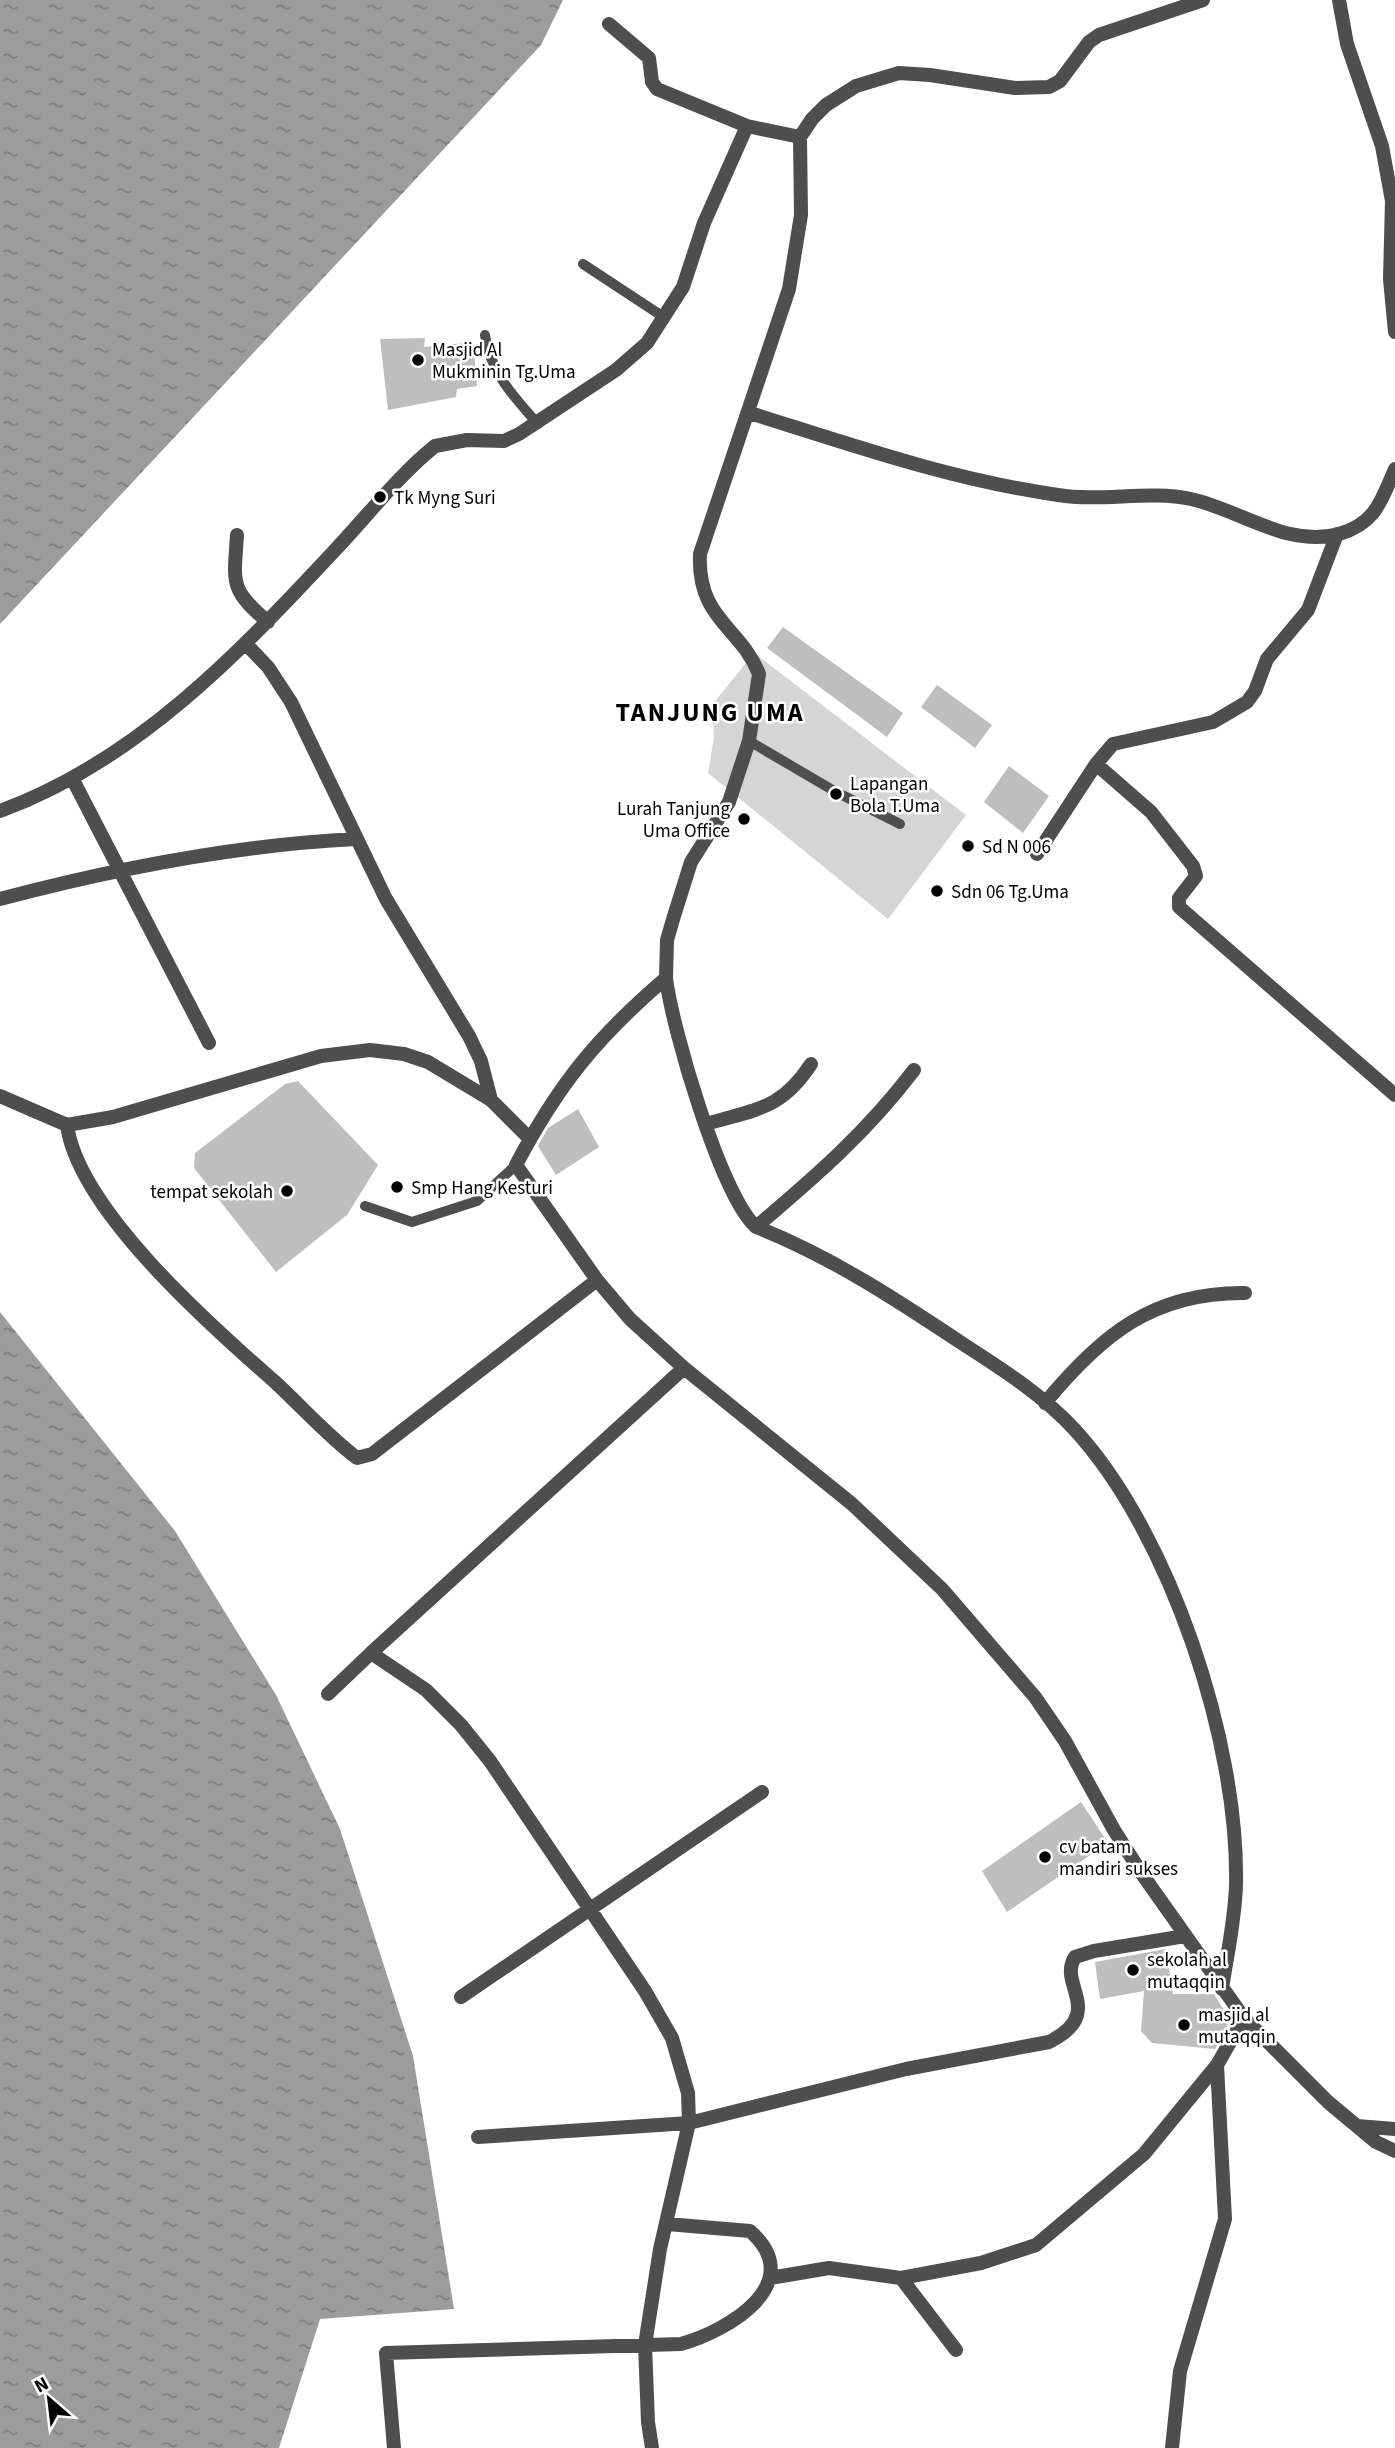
<svg xmlns="http://www.w3.org/2000/svg" width="1395" height="2448" font-family="'Source Sans 3',sans-serif">
<defs>
<pattern id="water-ripples" width="26" height="14" patternUnits="userSpaceOnUse" patternTransform="scale(1.75)"><rect width="26" height="14" fill="#9c9c9c"/><path d="M2 4q2-2 4 0t4 0M15 11q2-2 4 0t4 0" fill="none" stroke="#7d7d7d"/></pattern>
</defs>
<rect width="100%" height="100%" fill="#fff"/>
<path fill="#d5d5d5" d="M754,653L966,815L888,919L708,773L714,737L712,705Z"/>
<path fill="url(#water-ripples)" d="M0,0H563L541,45L0,624Z
M0,1312L175,1531L276,1695L340,1829L413,2056L454,2309L320,2319L279,2448H0Z"/>
<path fill="#bebebe" d="M425,338L424,347L473,342L477,386L457,389L456,397L388,410L380,339Z
M783,627L903,713L887,737L767,648Z
M937,685L992,725L975,748L921,707Z
M1009,766L1049,796L1023,833L984,802Z
M298,1081L378,1165L347,1215L276,1272L194,1168L195,1153L285,1084Z
M578,1109L599,1147L556,1175L538,1146L548,1128Z
M1081,1802L1108,1843L1007,1912L982,1871Z
M1166,1949L1173,1994H1214L1230,2020L1215,2049L1152,2043L1141,2031L1144,1991L1100,1999L1095,1962Z"/>
<g fill="none" stroke-linecap="round" stroke-linejoin="round">
<path stroke="#4e4e4e" stroke-width="10" d="M583,264L665,318
M485,335C490,372 514,397 538,424
M749,741L836,792L900,824
M365,1206L412,1222L477,1201L516,1165"/>
<path stroke="#4e4e4e" stroke-width="14" d="M1203,0L1099,35L1089,42L1060,81L1049,87L1015,88L930,75L899,73L856,86L826,105L812,119L800,137L801,215L789,289L700,554C697,620 741,627 759,674L749,741L729,802L691,862L674,916L667,940L666,978C597,1037 558,1085 516,1165L597,1280L630,1319L684,1368L852,1504L942,1589L1035,1697L1065,1741L1114,1830L1142,1874L1244,2018L1328,2102L1376,2142L1395,2151
M1339,0L1347,44L1382,146L1392,201L1390,279L1395,332
M609,24L649,58L652,82L657,89L747,126
M750,413C852,445 952,480 1058,495C1102,502 1149,490 1191,499C1241,510 1287,548 1339,534C1376,523 1381,501 1395,469
M237,535C234,583 229,589 268,622
M246,644L268,667L291,702L386,899L469,1036L481,1061L491,1100L530,1139
M1096,764L1113,744L1213,722L1247,702L1255,691L1267,659L1308,610L1337,534
M72,778L209,1043
M0,811C137,761 239,653 336,549C368,515 399,475 435,446L467,440L504,441L519,434L616,370L647,343L683,287L704,223L747,126L800,137
M1037,854L1096,764L1151,812L1193,866L1196,876L1179,898V907L1395,1095
M0,899C117,868 235,845 356,839
M666,978C672,1028 721,1196 756,1227C830,1256 897,1300 963,1344C1002,1369 1044,1396 1075,1430C1171,1535 1239,1744 1236,1885C1235,1920 1227,1955 1222,1989
M0,1096L67,1125L113,1117L321,1056L370,1050L404,1054L428,1062L491,1100
M706,1124C756,1109 781,1110 811,1064
M67,1125C78,1209 212,1327 275,1382C302,1407 328,1436 357,1458L372,1454L597,1280
M756,1227C816,1176 866,1133 914,1070
M1045,1403C1101,1335 1153,1292 1245,1293
M371,1653L684,1368
M328,1694L371,1653L426,1690L461,1725L490,1761L645,1991L672,2038L688,2093L689,2123L660,2249L645,2345L648,2422L652,2448
M461,1997L762,1792
M1357,2126L1395,2129
M478,2137L689,2123L906,2069L1049,2042C1107,2013 1057,1984 1075,1957L1094,1951L1185,1936
M770,2278L829,2268L901,2278L981,2263L1036,2245L1144,2154L1217,2065L1244,2018
M901,2278L956,2350
M394,2448L386,2353L681,2344C728,2331 809,2283 750,2231L667,2224
M1172,2448L1180,2371L1225,2219L1217,2065"/>
</g>
<g fill="#000" stroke="#fff" stroke-width="2.5">
<circle cx="418" cy="360" r="7"/>
<circle cx="380" cy="497" r="7"/>
<circle cx="836" cy="794" r="7"/>
<circle cx="744" cy="819" r="7"/>
<circle cx="968" cy="846" r="7"/>
<circle cx="937" cy="891" r="7"/>
<circle cx="397" cy="1187" r="7"/>
<circle cx="287" cy="1191" r="7"/>
<circle cx="1045" cy="1857" r="7"/>
<circle cx="1133" cy="1970" r="7"/>
<circle cx="1184" cy="2025" r="7"/>
</g>
<g text-anchor="middle" stroke-width="5" stroke-linejoin="round" paint-order="stroke">
<g font-size="19" fill="#000" stroke="#fff" text-anchor="start">
<text x="432" y="356">Masjid Al<tspan x="432" dy="22">Mukminin Tg.Uma</tspan></text>
<text x="394" y="504">Tk Myng Suri</text>
<text x="850" y="790">Lapangan<tspan x="850" dy="22">Bola T.Uma</tspan></text>
<text x="730" y="815" text-anchor="end">Lurah Tanjung<tspan x="730" dy="22">Uma Office</tspan></text>
<text x="982" y="853">Sd N 006</text>
<text x="951" y="898">Sdn 06 Tg.Uma</text>
<text x="411" y="1194">Smp Hang Kesturi</text>
<text x="273" y="1198" text-anchor="end">tempat sekolah</text>
<text x="1059" y="1853">cv batam<tspan x="1059" dy="22">mandiri sukses</tspan></text>
<text x="1147" y="1966">sekolah al<tspan x="1147" dy="22">mutaqqin</tspan></text>
<text x="1198" y="2021">masjid al<tspan x="1198" dy="22">mutaqqin</tspan></text>
</g>
<g font-size="26" font-weight="bold" letter-spacing="2" fill="#000" stroke="#fff">
<text x="710" y="721">TANJUNG UMA</text>
</g>
</g>
<g transform="translate(49 2399) rotate(332)" stroke="#ffffff" stroke-width="5" paint-order="stroke">
<path d="M0-5L12 26L0 18L-12 26Z" fill="#000000"/>
<text y="-10" font-size="19" font-weight="bold" text-anchor="middle" fill="#000000">N</text>
</g>
</svg>
